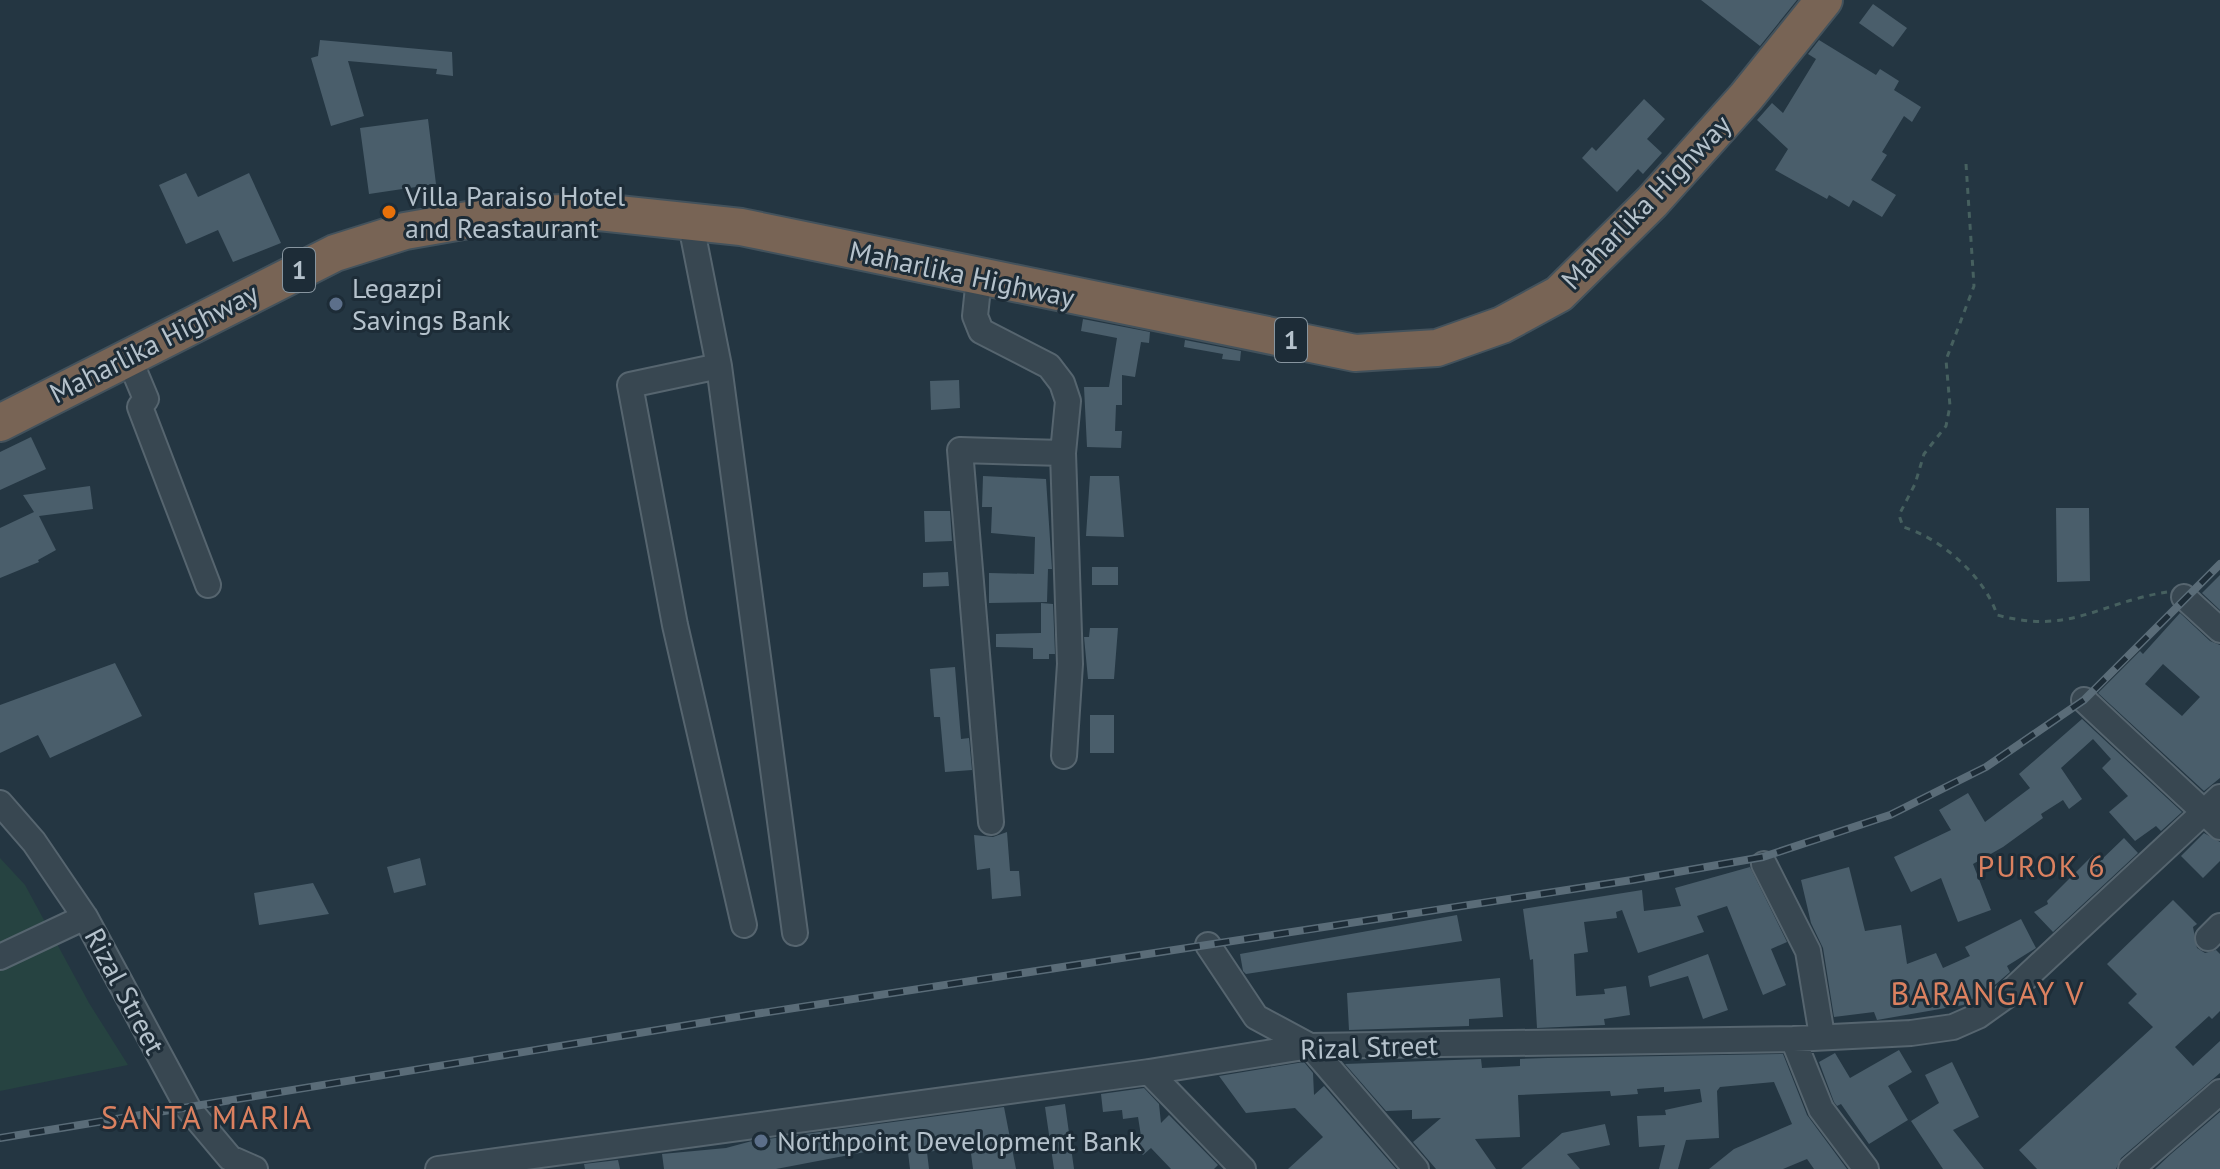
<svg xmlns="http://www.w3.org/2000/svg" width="2220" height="1169" font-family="'PT Sans',sans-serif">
<rect width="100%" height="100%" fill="#243642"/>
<path fill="#264341" d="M0,858L25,885L89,1003L128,1065L0,1091Z"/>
<path fill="#4a5e6b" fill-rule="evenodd" d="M1701,0H1797L1760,46Z
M1873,4L1907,28L1893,47L1859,23Z
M320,40L452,52L453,76L436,74L437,69L348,61L364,116L331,126L311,58L318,56Z
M1819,40L1876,75L1880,69L1899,81L1894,90L1921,107L1912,122L1904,116L1882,152L1887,155L1871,180L1896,195L1882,217L1853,200L1849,207L1829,195L1827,199L1775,170L1788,149L1757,120L1772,103L1783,113L1816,59L1808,54Z
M1644,99L1665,119L1647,139L1662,153L1643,174L1638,169L1617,192L1582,158L1592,147L1596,151Z
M428,119L436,184L369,194L360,128Z
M186,173L198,197L249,173L281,243L233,262L218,230L186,244L159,185Z
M1083,319L1150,332L1149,343L1141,342L1135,377L1122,375V405H1116L1115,431H1122L1121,448L1087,447L1084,387H1109L1117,338L1081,331Z
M1185,340L1241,351L1240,361L1222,359L1223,354L1184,347Z
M959,380L960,408L931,410L930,381Z
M31,437L46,469L0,490V452Z
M983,476L1046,479L1052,569H1048L1047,602L989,603V573L1034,574L1035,537L991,533L992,507H982Z
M1090,476H1119L1124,537L1086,536Z
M90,486L93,509L39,516L56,550L38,560L39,562L0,578V528L34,512L23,495Z
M2056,508H2089L2090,581L2057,582Z
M924,511H950L952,541L925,542Z
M1092,567H1118V585H1092Z
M948,572L949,586L923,587V573Z
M2220,575V610L2202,593Z
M1041,603L1053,604L1055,654H1049V659H1033V648L996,647V634L1041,633Z
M2180,613L2210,641L2220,645V778L2204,791L2098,693L2140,651L2143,654ZM2163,664L2200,697L2182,716L2145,684Z
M1090,628H1118L1114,679H1088L1084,637H1089Z
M115,663L142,716L50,758L38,735L0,753V705Z
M955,667L961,739L969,738L972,770L945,772L940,717H934L930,669Z
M1090,715H1114V753H1090Z
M2082,719L2182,812L2161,831L2156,826L2135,841L2109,812L2128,796L2102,768L2111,759L2093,739L2061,768L2082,799L2069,809L2063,800L2041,814L2043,818L2003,847L1973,864L1991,910L1958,922L1941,878L1911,892L1894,857L1951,830L1939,810L1968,793L1985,822L2030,788L2019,774Z
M1007,832L1010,871H1019L1021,896L992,899L990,868L977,870L974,835L993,837Z
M2204,833L2220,842V861L2203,878L2181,856Z
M2124,838L2138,853L2053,932L2034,912L2048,904L2047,901L2093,855L2099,862Z
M420,858L426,885L394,893L387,867Z
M1750,867L1787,942L1771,949L1786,985L1763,995L1727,906L1697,916L1704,932L1638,953L1622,910L1616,912L1617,918L1584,922L1588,952L1574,954L1576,996L1605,994L1604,989L1626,986L1630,1015L1604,1019L1605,1025L1537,1028L1533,959L1530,960L1523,909L1642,890L1644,911L1681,906L1675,888Z
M1849,867L1865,931L1901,925L1907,964L1936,953L1943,968L1970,956L1965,947L2021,919L2036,948L2007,966L2010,972L1996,984L1963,1005L1877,1020L1874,1012L1834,1017L1823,948L1811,923L1801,880Z
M313,883L329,914L259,925L254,893Z
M2173,900L2197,924L2193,927L2197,948L2205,953L2216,950L2220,954V1011L2212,1019L2209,1016L2175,1047L2193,1066L2220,1041V1073L2121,1158L2116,1169H2037L2019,1150L2153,1027L2128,1003L2137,994L2107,964Z
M1457,915L1462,941L1246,974L1243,971L1240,954Z
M1708,954L1728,1010L1703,1019L1688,976L1650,987L1648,976Z
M1500,978L1503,1017L1469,1019V1026L1349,1030L1347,993Z
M1899,1050L1912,1072L1888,1086L1908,1120L1869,1144L1841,1104L1837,1106L1834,1102L1819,1062L1835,1053L1850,1078Z
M1783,1054L1807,1115L1847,1169H1814L1807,1159L1783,1169H1709L1734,1149L1792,1124L1774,1082L1720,1087L1717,1091L1719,1138L1686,1140L1678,1169H1659L1665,1145L1639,1147L1637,1116L1666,1115L1665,1110L1702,1102L1700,1089L1664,1092V1087L1637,1089L1638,1094L1611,1096L1610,1091L1518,1095L1520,1137L1475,1139L1496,1169H1436L1413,1142L1441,1118L1412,1119V1110L1386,1111L1345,1064L1481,1059L1482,1068L1520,1066V1059L1548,1058Z
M1304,1062L1313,1073L1314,1095L1324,1086L1396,1169H1288L1323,1137L1295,1108L1246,1113L1219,1076Z
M1952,1062L1979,1117L1953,1130L1984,1169H1943L1911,1121L1939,1103L1925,1075Z
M1144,1088L1159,1104L1161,1123L1169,1115L1218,1165L1214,1169H1171L1151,1148L1143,1155L1133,1144L1141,1136L1138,1117L1123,1119L1122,1110L1103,1112L1101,1094Z
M1065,1104L1074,1169H1054L1045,1107Z
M1004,1107L1016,1169H973L970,1146L927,1152L929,1169H910L907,1144L776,1169H664L662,1154L726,1148L752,1141Z
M2220,1112V1169H2155L2171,1154Z
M1605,1124L1610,1145L1567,1154L1580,1169H1521L1562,1133Z
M618,1160L620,1169H585L584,1164Z"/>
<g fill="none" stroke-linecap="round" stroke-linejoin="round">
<defs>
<path id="minor" d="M690,220L719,366L795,933
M979,278L975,316L981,331L1049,366L1062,383L1068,401L1063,453L1070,664L1064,756
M128,356L146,399L140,407L208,585
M719,366L630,385L675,625L744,925
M2184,597L2220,630
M2084,700L2220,827
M0,803L34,842L85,917L188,1108L230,1158L255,1169
M991,822L960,450L1063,453
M1764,864L1808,951L1822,1036
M2208,938L2220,926
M1208,945L1256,1017L1310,1046L1416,1169
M0,957L85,917
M1793,1039L1821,1109L1866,1169
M1149,1072L1243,1169
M438,1169L1149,1072L1310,1046L1793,1039L1911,1033L1953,1027L1978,1016L2006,996L2220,797
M2131,1169L2220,1092"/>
<path id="highway" d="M0,423L335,253L405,231L468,220L532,214L599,212L741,227L1355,353L1437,348L1502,325L1559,294L1652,202L1746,97L1824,0"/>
</defs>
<use href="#minor" stroke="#56656f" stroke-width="28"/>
<use href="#highway" stroke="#43525c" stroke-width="40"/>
<path stroke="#46605f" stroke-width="3" stroke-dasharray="6 6" stroke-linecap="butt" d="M1966,164L1974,286L1946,360L1950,406L1946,426L1924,454L1915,484L1899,515L1903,527C1941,538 1985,577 1997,615C2071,635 2098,603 2167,592"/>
<use href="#minor" stroke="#384751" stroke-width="24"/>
<use href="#highway" stroke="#786455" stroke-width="36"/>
<defs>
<path id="rail" d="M0,1138L755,1014L1632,880L1763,857L1890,815L1986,767L2084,700L2220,564"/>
</defs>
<use href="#rail" stroke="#5a6c78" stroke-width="8"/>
<use href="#rail" stroke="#1d2c37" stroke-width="5" stroke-dasharray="15" stroke-linecap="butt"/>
</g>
<circle fill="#e8710a" stroke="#1d2c37" stroke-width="3" cx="389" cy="212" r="8"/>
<g fill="#5c6f8a" stroke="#1d2c37" stroke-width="3">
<circle cx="336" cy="304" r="8"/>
<circle cx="761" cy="1141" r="8"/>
</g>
<g text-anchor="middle" stroke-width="6" stroke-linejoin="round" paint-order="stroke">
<g fill="#1d2c37" stroke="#87959f" stroke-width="2">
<rect x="283" y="248" width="32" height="44" rx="6"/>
<rect x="1275" y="318" width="32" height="44" rx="6"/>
</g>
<g font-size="26" font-weight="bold" fill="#b5c2cc">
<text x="299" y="279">1</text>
<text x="1291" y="349">1</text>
</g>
<g font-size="28" fill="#b5c2cc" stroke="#1d2c37" text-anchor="start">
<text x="405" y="206">Villa Paraiso Hotel<tspan x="405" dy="32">and Reastaurant</tspan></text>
<text x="352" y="298">Legazpi<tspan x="352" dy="32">Savings Bank</tspan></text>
<text x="777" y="1151">Northpoint Development Bank</text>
</g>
<g font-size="28" fill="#b5c2cc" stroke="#1d2c37">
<text transform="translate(1646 202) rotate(-46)" y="10">Maharlika Highway</text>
<text transform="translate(962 274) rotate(12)" y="10">Maharlika Highway</text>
<text transform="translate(154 343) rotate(-27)" y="10">Maharlika Highway</text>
<text transform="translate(125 991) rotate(62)" y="10">Rizal Street</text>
<text transform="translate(1369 1047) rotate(-2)" y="10">Rizal Street</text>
</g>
<g font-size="30" letter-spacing="2" fill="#db8160" stroke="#1d2c37">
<text x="2042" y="877">PUROK 6</text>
</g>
<g font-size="32" letter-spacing="2" fill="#db8160" stroke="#1d2c37">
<text x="1988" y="1005">BARANGAY V</text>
<text x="207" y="1129">SANTA MARIA</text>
</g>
</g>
</svg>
